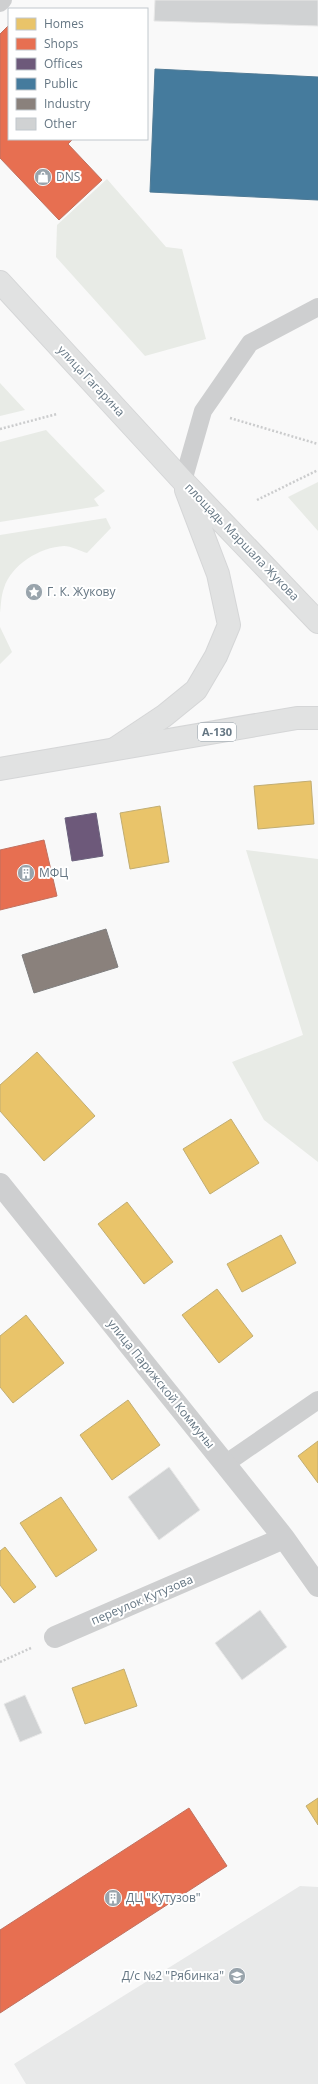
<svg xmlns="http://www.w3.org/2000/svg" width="318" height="2084" font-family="'Open Sans',sans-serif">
<rect width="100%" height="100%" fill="#f9f9f9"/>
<path fill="#e8e9e9" d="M300,1886L318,1887V2084H26L14,2064Z"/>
<path fill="#e8ebe6" d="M107,179L166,247L182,249L206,339L145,356L56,257L57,225Z
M0,383L25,410L0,416Z
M46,430L105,491L94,499L99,506L0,522V442Z
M318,482V531L288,497Z
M106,518L111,528L87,553C80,551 71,546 64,546C40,547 11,565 4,588C1,596 1,605 0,613V535Z
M0,627L12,652L0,664Z
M246,850L318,859V1162L264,1120L232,1062L303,1035Z"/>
<path fill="#e9c46a" stroke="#c1ad72" d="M311,781L314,824L258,829L254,786Z
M160,806L169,862L130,869L120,813Z
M37,1052L95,1116L44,1161L0,1111V1085Z
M231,1119L259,1163L210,1194L183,1149Z
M127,1202L173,1262L144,1284L98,1224Z
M281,1235L296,1263L242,1292L227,1264Z
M217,1289L253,1336L219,1363L182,1315Z
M26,1315L64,1363L13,1403L0,1387V1336Z
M128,1400L160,1445L112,1480L80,1435Z
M318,1441V1483L298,1456Z
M61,1497L97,1550L56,1577L20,1523Z
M5,1547L36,1587L14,1603L0,1585V1551Z
M124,1669L137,1706L85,1724L72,1688Z
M318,1798V1825L306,1806Z"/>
<path fill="#e76f51" stroke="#c07160" d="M9,25V139H73L68,144L102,180L59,220L0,158V34Z
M44,840L57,896L0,910V850Z
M189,1808L227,1866L0,2013V1930Z"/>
<path fill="#6d597a" stroke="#6b627d" d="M96,813L103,856L72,861L65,818Z"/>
<path fill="#457b9d" stroke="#4f7a95" d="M155,69L318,77V200L150,192Z"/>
<path fill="#8a817c" stroke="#7f7e7e" d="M106,929L118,967L34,993L22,955Z"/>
<path fill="#d0d2d3" stroke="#e8e8e8" d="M155,0H318V26L154,21Z
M169,1467L200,1510L159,1540L128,1497Z
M260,1610L287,1647L242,1680L215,1643Z
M25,1695L42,1733L20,1742L4,1704Z"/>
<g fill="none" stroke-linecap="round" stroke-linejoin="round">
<defs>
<path id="secondary" d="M0,282L183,481L318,622
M116,748L164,716L196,690L216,656L229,625L218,574L186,490"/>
<path id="primary" d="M0,769L297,718H318"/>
</defs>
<use href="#secondary" stroke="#d5d6d7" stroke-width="24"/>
<use href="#primary" stroke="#d5d6d7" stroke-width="24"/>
<path stroke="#cbcccd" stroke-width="2.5" stroke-dasharray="2 2" stroke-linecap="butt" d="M230,418L318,444
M0,429L57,414
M257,500L318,470
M0,1662L31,1648"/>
<path stroke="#cecfd0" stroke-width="18" d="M0,3L3,0
M183,481L203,411L250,343L318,307
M225,1464L318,1400"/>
<path stroke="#cecfd0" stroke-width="22" d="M0,1184L225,1464L284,1538L318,1586
M55,1637L284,1538"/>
<use href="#secondary" stroke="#e1e2e2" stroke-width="22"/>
<use href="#primary" stroke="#e1e2e2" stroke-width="22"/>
</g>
<defs>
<symbol id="shop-disc" viewBox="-11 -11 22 22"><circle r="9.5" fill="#99a4ac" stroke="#fff"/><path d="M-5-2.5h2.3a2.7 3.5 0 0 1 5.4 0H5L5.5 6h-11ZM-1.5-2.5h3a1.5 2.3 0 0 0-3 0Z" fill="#fff"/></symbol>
<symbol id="sight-disc" viewBox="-11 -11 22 22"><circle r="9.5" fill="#99a4ac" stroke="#fff"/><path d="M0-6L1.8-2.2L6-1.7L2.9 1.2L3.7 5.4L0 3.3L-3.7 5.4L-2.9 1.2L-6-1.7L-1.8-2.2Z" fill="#fff"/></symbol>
<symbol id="building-disc" viewBox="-11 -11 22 22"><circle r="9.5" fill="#99a4ac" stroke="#fff"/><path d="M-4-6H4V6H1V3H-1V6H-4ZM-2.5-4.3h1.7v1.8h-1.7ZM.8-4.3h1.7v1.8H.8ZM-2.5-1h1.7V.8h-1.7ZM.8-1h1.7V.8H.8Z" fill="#fff"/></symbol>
<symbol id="school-disc" viewBox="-11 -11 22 22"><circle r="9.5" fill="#99a4ac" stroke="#fff"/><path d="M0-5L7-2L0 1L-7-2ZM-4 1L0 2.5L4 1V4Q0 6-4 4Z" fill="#fff"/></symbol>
</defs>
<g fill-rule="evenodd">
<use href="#shop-disc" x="33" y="167" width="20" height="20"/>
<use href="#sight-disc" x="24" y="582" width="20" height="20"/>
<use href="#building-disc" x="16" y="863" width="20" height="20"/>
<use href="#building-disc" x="103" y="1888" width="20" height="20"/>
<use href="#school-disc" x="227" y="1966" width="20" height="20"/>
</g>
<g text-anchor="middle" stroke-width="4" stroke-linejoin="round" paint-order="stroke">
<rect fill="#fff" stroke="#939fa8" stroke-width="1" x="198" y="723" width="38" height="18" rx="3"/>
<g font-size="11" font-weight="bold" fill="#657683">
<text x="217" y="736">А-130</text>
</g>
<g font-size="12" fill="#657683" stroke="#fff" text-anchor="start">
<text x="56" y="181">DNS</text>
<text x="47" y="596">Г. К. Жукову</text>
<text x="39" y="877">МФЦ</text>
<text x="126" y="1902">ДЦ "Кутузов"</text>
<text x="224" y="1980" text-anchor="end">Д/с №2 "Рябинка"</text>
</g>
<g font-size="12" fill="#657683" stroke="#fff">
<text transform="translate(91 381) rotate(47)" y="4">улица Гагарина</text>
<text transform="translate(242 542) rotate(46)" y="4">площадь Маршала Жукова</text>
<text transform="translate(161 1384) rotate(51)" y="4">улица Парижской Коммуны</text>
<text transform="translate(142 1600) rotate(-23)" y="4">переулок Кутузова</text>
</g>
</g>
<rect x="8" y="8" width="140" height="132" fill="#ffffff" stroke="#c1c8cd"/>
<rect x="16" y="18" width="20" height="12" fill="#e9c46a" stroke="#c1c8cd"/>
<text x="44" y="28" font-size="12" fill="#657683">Homes</text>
<rect x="16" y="38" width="20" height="12" fill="#e76f51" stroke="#c1c8cd"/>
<text x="44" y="48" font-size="12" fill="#657683">Shops</text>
<rect x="16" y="58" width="20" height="12" fill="#6d597a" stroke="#c1c8cd"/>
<text x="44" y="68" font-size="12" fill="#657683">Offices</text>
<rect x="16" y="78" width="20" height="12" fill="#457b9d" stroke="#c1c8cd"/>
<text x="44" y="88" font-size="12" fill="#657683">Public</text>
<rect x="16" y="98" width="20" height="12" fill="#8a817c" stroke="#c1c8cd"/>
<text x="44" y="108" font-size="12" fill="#657683">Industry</text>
<rect x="16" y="118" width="20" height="12" fill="#d0d2d3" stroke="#c1c8cd"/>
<text x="44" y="128" font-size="12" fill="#657683">Other</text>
</svg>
